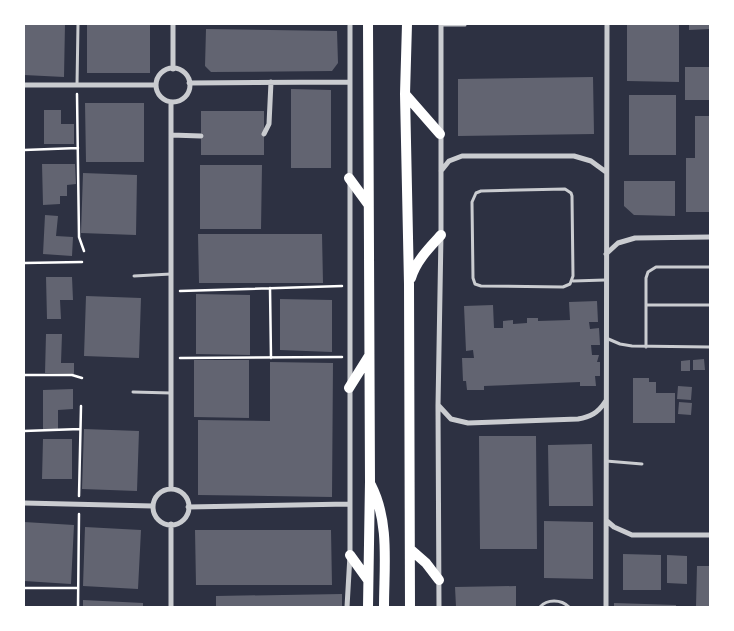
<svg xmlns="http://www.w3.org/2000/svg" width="734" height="631" font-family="Lora,serif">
<rect width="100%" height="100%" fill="#2d3142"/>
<path fill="#626471" d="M24,24H65L64,77L24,75Z
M87,24H150V73H87Z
M627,24H679V82L627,81Z
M689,24H710V29L689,30Z
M206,29L337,31L338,63L332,71L211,72L205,66Z
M685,67H710V100H685Z
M593,77L594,134L458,136V79Z
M291,89L331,90V168H291Z
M629,95H676V155H629Z
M85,103H144V162H86Z
M44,110H61V124H74V144H44Z
M201,111H264V155H201Z
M695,116H710V212H686V158H695Z
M42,164H75L76,184L67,185V196H60V204L43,205Z
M200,165H262L261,229H200Z
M83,173L137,175L136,235L81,233Z
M624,181H675V216L634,215L624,206Z
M45,215L58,216L56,236L73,237L72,256L43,254Z
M198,234H322L323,283H199Z
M46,277H72L73,300H60L61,319H47Z
M196,294L250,295V355L196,354Z
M86,296L141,298L139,358L84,356Z
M280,299L332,300V352L280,350Z
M597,301L598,322H589L590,329L599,328L600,345H591L592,355H599L597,362H600V376H595L596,386H580V382L484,386V390H467L466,381H463L462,358H474L473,350L466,351L464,306L493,305L494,328H503V321L513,320V324L527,323V318H538V321L570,320L569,302Z
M46,334H62L61,363H74V374L45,373Z
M704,359L705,370H693V360Z
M194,360H249V418L194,417Z
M690,360V371H681V361Z
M270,362L333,363L332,497L198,495V420L270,421Z
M633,378H649V382H656V393H675V423H633Z
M678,386L692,387L691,400L677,399Z
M73,389V409L58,410V430H43V390Z
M679,402L692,403L691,415L678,414Z
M84,429L139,431L137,491L82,489Z
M479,436H536L537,549H480Z
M43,439H72V479H42Z
M592,444L593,506H549L548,445Z
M544,521L593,522V579L544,578Z
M24,522L74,525L71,584L24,581Z
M85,527L141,530L138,589L83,586Z
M195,530H331L332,585H196Z
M623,554L661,555V590H623Z
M667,555L687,556V584L667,583Z
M697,566H710V607H696Z
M516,586V607H456L455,587Z
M342,594V607H216V596Z
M83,600L143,603V607H83Z
M614,603L676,605V607H614Z"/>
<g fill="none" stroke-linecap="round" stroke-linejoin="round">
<path stroke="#fff" stroke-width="2.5" d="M77,94L79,237L84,251
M24,150L78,148
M24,263L82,262
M270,288L271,358
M180,291L342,286
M180,358L342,357
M24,375H72L82,378
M24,431L80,429
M79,496L81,406
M24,588H78
M78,607L79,514"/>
<path stroke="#caccd0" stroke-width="3" d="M442,25H465
M77,85L78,24
M565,189L571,193L572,196L573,276L570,284L563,287L481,286L475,284L473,278L472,202L476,193L481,191Z
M134,276L171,274
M573,281L605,280
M646,305H710
M606,338L620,344L632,346L710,347
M646,347V278L648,272L656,267H710
M133,392L171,393
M606,461L642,464
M540,607C547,599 561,599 569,607"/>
<path stroke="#caccd0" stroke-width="5" d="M156 85a17 17 0 1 1 34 0a17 17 0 1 1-34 0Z
M173,69V24
M189,83L349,82
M24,85H156
M171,102V489
M264,134L269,124L271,82
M171,135L201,136
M441,171L449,161L462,156H574L591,161L606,172
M606,254L618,243L635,238L710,237
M439,406L451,419L468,423L578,419C590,417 598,413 605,402
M153 507a18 18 0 1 1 36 0a18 18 0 1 1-36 0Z
M24,503L153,506
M188,507L349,504
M607,521L614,527L632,535H710
M171,524V607
M347,607L350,555V24
M439,607L438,406L441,235V24
M606,607L607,24"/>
<path stroke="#fff" stroke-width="10" d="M407,24L405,94L409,284L410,607
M405,94L440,134
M349,178L368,204
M411,278C416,261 429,248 441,235
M349,388L369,356
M371,485C390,522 384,567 384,607
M410,549L426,563L439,580
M350,555L368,580
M368,607L370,481L368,24"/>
</g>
<rect width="734" height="631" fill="none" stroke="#ffffff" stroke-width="50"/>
</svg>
